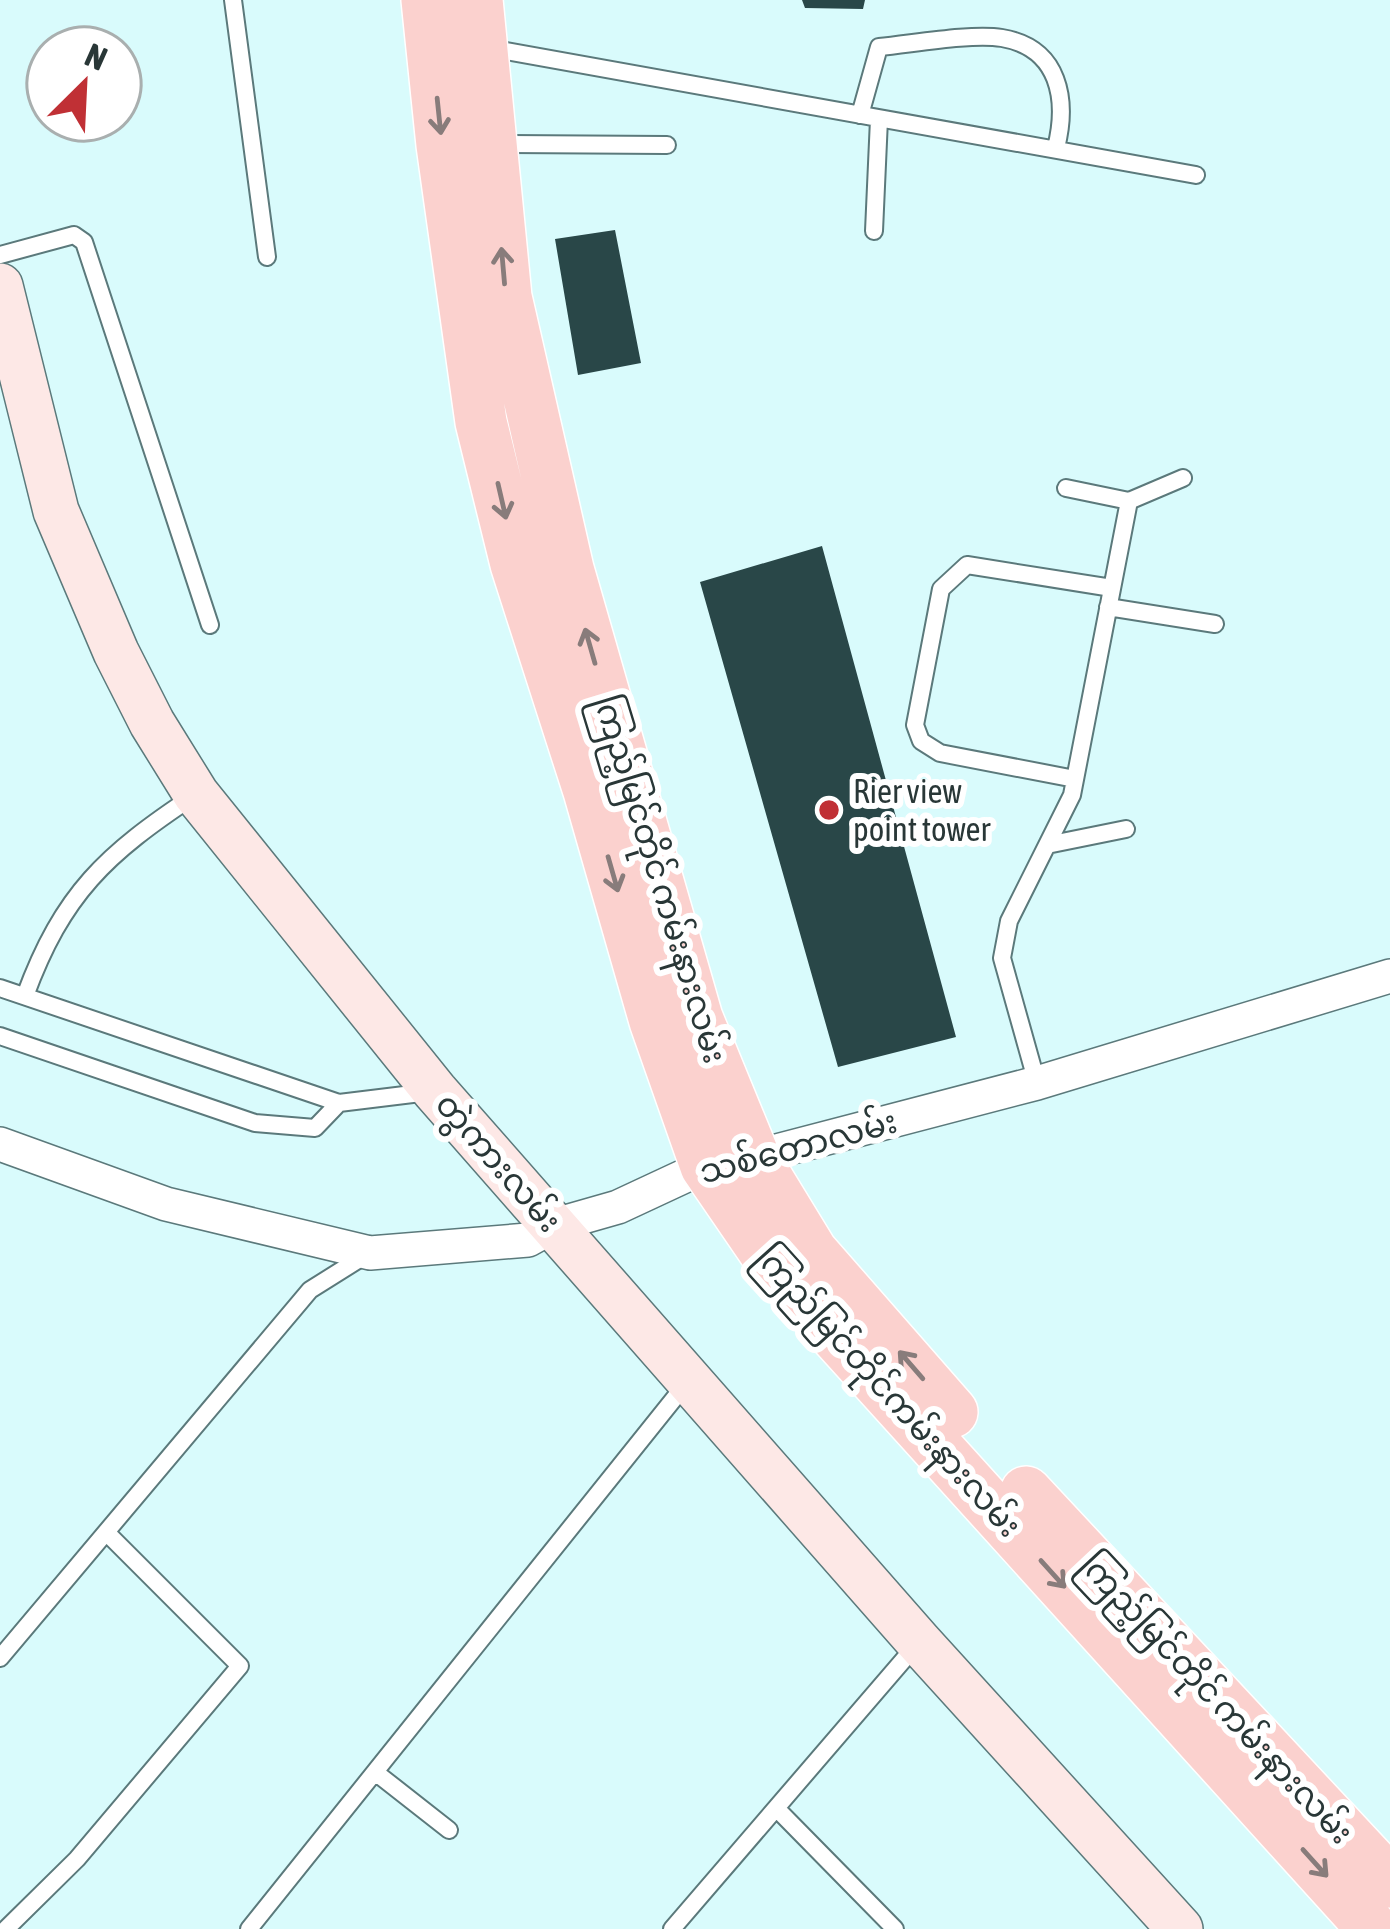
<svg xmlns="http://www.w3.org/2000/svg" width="1390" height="1929" font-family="'Asap Condensed','Noto Sans Myanmar',sans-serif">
<rect width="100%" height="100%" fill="#d9fbfc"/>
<path fill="#294748" d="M802,0H865L863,9L805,8Z
M615,230L641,363L578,375L555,239Z
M822,546L956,1037L838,1067L700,582Z"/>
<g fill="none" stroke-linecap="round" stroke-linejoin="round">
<defs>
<path id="lane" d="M233,0L267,257
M489,48L1196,175
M860,115L879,47C912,44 971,33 1002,38C1060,48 1068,100 1056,148
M499,144L667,145
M874,231L879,119
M0,255L74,235L84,242L210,625
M1066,488L1129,501
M1108,607L1215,624
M1075,779L940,753L921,741L915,725L941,589L967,565L1112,588
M1047,845L1126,829
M0,988L339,1103L429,1092
M25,996C63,893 106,854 195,795
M0,1036L255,1123L315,1128L339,1103
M1037,1083L1002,958L1009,921L1072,795L1129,501L1183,478
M0,1658L310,1290L369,1253
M375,1772L449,1830
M776,1808L895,1929
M6,1929L77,1859L240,1666L107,1533
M249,1929L689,1380
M672,1929L918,1643"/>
<path id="street" d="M0,1144L166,1204L370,1253L528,1240L555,1225L618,1207L706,1166L754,1157L1037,1083L1390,976"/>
<path id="secondary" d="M0,286L56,511L116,652L152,723L196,794L435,1091L919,1642L1180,1929"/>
<path id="primary" d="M427,0L442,145L481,422L516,564L589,791L655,1021L706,1166L780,1274L1373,1929
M477,0L506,297L568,569L697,1018L754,1157L812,1252L952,1412
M1026,1492L1390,1882"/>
</defs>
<use href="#lane" stroke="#5b797b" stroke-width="20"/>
<use href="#street" stroke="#5b797b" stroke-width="36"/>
<use href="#secondary" stroke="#5b797b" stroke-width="48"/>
<use href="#primary" stroke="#fff" stroke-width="54"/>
<use href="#lane" stroke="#fff" stroke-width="16"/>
<use href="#street" stroke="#fff" stroke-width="33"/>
<use href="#secondary" stroke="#fde8e6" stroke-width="45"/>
<use href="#primary" stroke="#fbd1ce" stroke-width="51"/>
</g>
<defs><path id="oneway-shaft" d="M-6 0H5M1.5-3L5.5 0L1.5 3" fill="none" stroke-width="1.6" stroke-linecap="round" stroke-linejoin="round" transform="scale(3)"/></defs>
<g stroke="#887c7b">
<use href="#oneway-shaft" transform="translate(439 116) rotate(84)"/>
<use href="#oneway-shaft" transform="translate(503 266) rotate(-95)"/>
<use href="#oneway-shaft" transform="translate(502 501) rotate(77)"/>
<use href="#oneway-shaft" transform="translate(590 646) rotate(-106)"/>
<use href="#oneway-shaft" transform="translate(613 874) rotate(74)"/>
<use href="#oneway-shaft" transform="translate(911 1365) rotate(-131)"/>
<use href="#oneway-shaft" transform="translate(1053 1574) rotate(48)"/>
<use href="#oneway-shaft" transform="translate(1315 1863) rotate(48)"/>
</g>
<circle fill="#c03035" stroke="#fff" stroke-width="4.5" cx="829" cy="810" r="12"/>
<g text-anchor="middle" stroke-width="12" stroke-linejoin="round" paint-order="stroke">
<g font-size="33" fill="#293737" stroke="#fff" text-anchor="start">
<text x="853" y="803">Rier view<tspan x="853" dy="38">point tower</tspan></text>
</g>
<g font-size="33" fill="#293737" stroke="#fff">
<text transform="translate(661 879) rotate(73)" y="12">ကြည့်မြင်တိုင် ကမ်းနားလမ်း</text>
<text transform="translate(798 1146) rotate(-15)" y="12">သစ်တောလမ်း</text>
<text transform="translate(499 1162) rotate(49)" y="12">တွဲကားလမ်း</text>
<text transform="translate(889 1391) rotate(48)" y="12">ကြည်မြင်တိုင်ကမ်းနားလမ်း</text>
<text transform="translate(1217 1698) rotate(47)" y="12">ကြည့်မြင်တိုင် ကမ်းနားလမ်း</text>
</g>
</g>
<g transform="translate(84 84) rotate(24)"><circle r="57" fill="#ffffff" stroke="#a9afaf" stroke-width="3"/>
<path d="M0-9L21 45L0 30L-21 45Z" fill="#c03035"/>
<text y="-18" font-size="33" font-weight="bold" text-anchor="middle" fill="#293737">N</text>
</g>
</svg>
